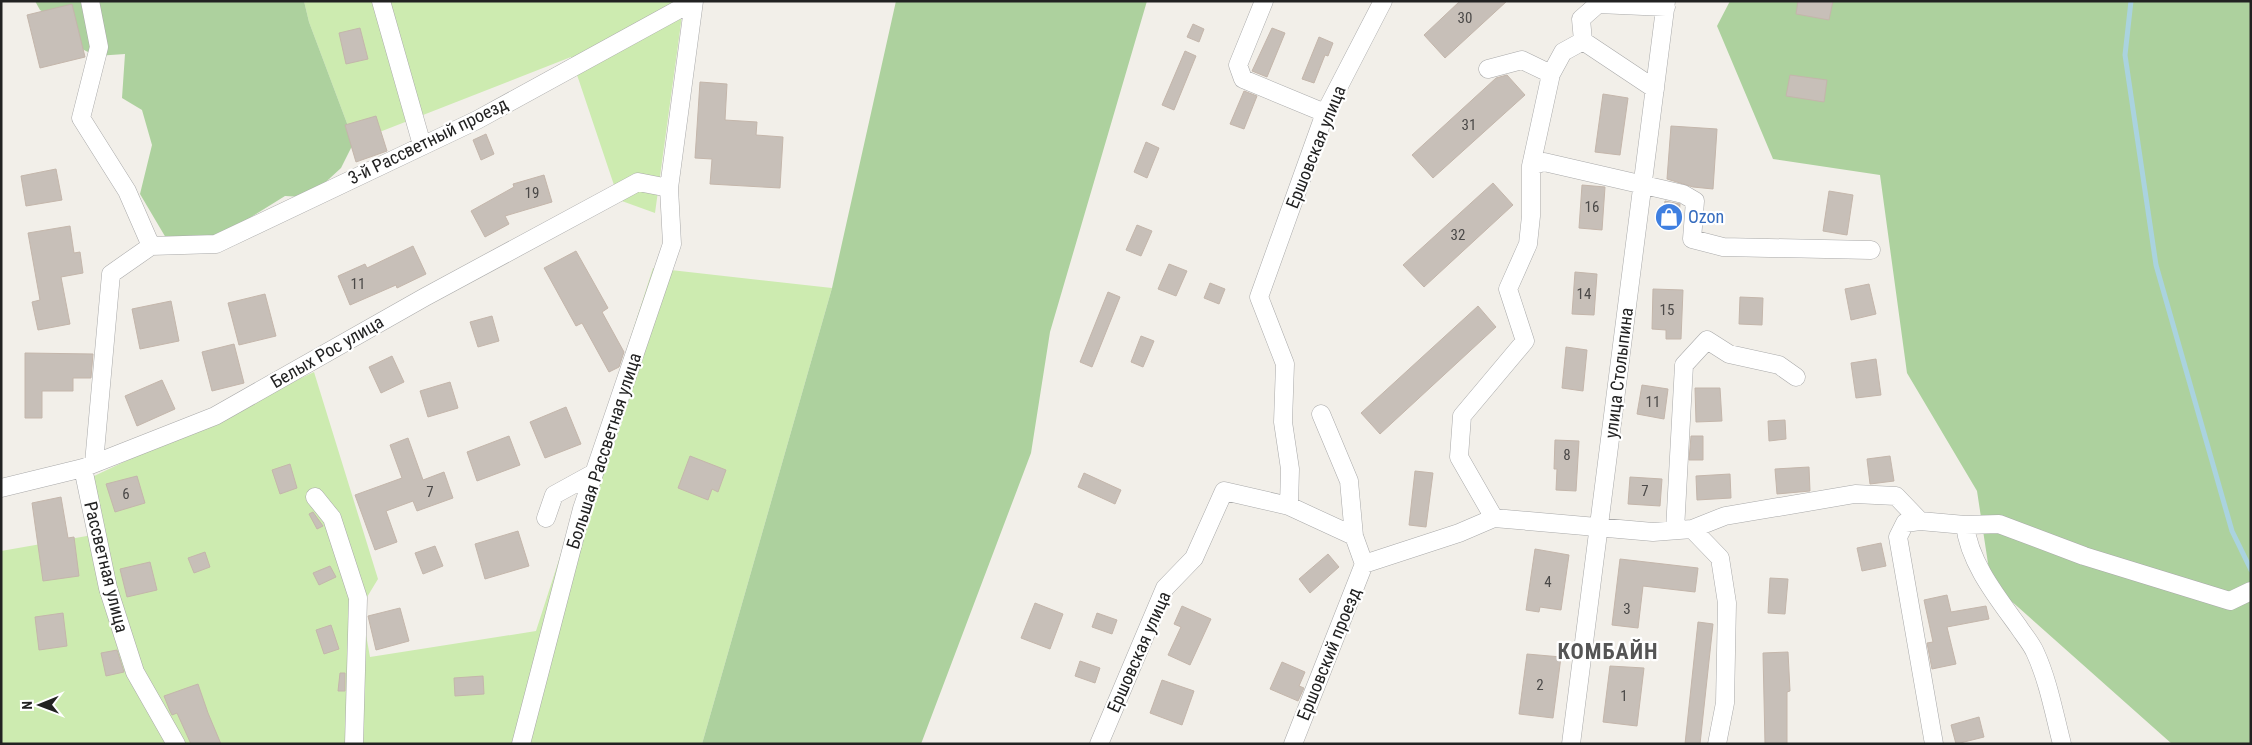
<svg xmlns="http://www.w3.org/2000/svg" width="2252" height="745" font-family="'Roboto Condensed',sans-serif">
<rect width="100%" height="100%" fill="#f2efe9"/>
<path fill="#cdebb0" d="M304,1H684L655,213L619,200L571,57L354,142L309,22Z
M653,268L832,288L702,744H1V551L104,533L92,477L314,372L378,579L361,607L370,657L536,631Z"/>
<path fill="#add19e" d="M35,1H304L309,22L354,142L341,168L316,191L305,197L285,196L219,237L166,238L140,194L152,145L142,110L122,98L125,54L96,56L82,49L66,25L40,10Z
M896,1H1147L1050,332L1031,453L921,744H702L832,288Z
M1730,1H2251V744H2172L1991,583L1977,491L1907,373L1880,175L1773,159L1717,26Z"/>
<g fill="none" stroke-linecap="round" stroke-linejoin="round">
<path stroke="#aad3df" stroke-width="5" d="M2131,1L2125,55L2156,265L2232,531L2251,570"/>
</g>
<path fill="#c7bfb8" stroke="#c4b6ab" d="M1460,1H1507L1445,58L1424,35Z
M1798,1H1833L1829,20L1796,14Z
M72,4L85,57L40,68L27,15Z
M1193,24L1204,29L1199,42L1187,37Z
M360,28L368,59L346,64L339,33Z
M1272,28L1285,33L1267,77L1252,71Z
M1319,37L1333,43L1328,56L1325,55L1314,83L1302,79Z
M1185,51L1196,56L1174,110L1162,105Z
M1507,75L1525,95L1433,178L1412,155L1496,78Z
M1790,75L1827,80L1824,102L1786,96Z
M700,82L727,84L725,120L757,122L756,135L783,137L780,188L710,184L712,159L695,158Z
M1244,91L1257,96L1244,129L1230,124Z
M1603,94L1628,98L1620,155L1595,152Z
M376,116L387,151L356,162L345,125Z
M1671,126L1717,129L1713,189L1693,187L1667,179Z
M486,134L494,154L481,160L473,140Z
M1146,142L1159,148L1147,178L1134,172Z
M56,169L62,200L26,206L21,176Z
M544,175L552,202L505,216L509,224L485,237L471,211L514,187L513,184Z
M1493,183L1513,205L1424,287L1403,265Z
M1582,185L1605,187L1602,230L1579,228Z
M1829,191L1853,195L1847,235L1823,231Z
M1665,201L1680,204L1678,225L1660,224L1661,209H1664Z
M1137,225L1152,231L1141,256L1126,250Z
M70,226L74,253L80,252L83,273L61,277L70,324L38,330L32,302L40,300L28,233Z
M413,246L426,274L397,288L396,285L350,305L338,276L365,264L367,268Z
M576,251L608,308L602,312L624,352L619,367L609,372L582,323L576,326L544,268Z
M1169,264L1187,271L1176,296L1158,289Z
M1575,272L1597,274L1594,315L1572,314Z
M1210,283L1225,289L1219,304L1204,298Z
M1869,284L1876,314L1851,320L1845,289Z
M1653,289L1683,290L1681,339H1666V330L1652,329Z
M1108,292L1120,297L1092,367L1080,362Z
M265,294L276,336L239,345L228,303Z
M1740,297L1763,298L1762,325L1739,324Z
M171,301L179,341L140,349L132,309Z
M1478,306L1496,327L1380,434L1361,413Z
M492,316L499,341L478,347L470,322Z
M1141,336L1154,341L1143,367L1131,362Z
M234,344L244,383L212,391L202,352Z
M1566,347L1587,350L1583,391L1562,388Z
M25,353L93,354L91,378H73V391H42V418H25Z
M392,356L404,382L381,393L369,367Z
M1876,359L1881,395L1856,398L1851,363Z
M162,380L175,409L137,426L125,396Z
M450,382L458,408L428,417L420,391Z
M1642,385L1668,389L1664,419L1637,414Z
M1695,388H1720L1722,421L1696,422Z
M566,407L581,444L545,458L530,422Z
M1785,420L1786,439L1769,441L1768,421Z
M509,436L520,465L477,481L467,452Z
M1691,436H1703V460H1689Z
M408,438L423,480L444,472L453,498L417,511L413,501L386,511L397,542L375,550L355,495L402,478L390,445Z
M1555,440L1579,441L1576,491L1556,490L1557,469H1554Z
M690,456L726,470L718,492L712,489L708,500L678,488Z
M1890,456L1894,481L1870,484L1867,459Z
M290,464L297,488L280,494L272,470Z
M1809,467L1810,491L1777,494L1775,469Z
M1415,471L1433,473L1426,527L1409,525Z
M1084,473L1121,490L1115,504L1078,487Z
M1730,474L1731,498L1697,500L1696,476Z
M137,476L145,503L115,512L106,484Z
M1630,477L1662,479L1660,506L1628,504Z
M61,497L68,538L74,537L79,576L43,581L32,503Z
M313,512L323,526L317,529L309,514Z
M518,531L529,566L485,579L475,544Z
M1881,543L1886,566L1862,571L1857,548Z
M435,546L443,566L423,574L415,553Z
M1535,549L1569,555L1561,610L1540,607L1539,612L1526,610Z
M205,552L210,567L194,573L188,558Z
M1328,554L1339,567L1310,593L1299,579Z
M1620,559L1698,568L1695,592L1643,586L1638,628L1612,625Z
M150,562L157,590L127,597L120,569Z
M330,566L336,577L319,585L313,573Z
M1770,578L1788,579L1785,614L1768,613Z
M1947,595L1951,612L1986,606L1989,619L1947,627L1956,664L1932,669L1927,643L1933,642L1924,600Z
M1035,603L1063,614L1050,649L1021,638Z
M1182,606L1211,619L1190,665L1168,655L1181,627L1174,624Z
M400,608L409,641L376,650L368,616Z
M63,613L67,646L39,650L35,617Z
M1097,613L1117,620L1112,634L1092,627Z
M1698,622L1713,624L1700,744H1685Z
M331,625L339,649L324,654L316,630Z
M117,650L124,672L106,676L101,653Z
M1788,652L1790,691L1787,692V744H1765L1763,653Z
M1527,654L1561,657L1553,718L1519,714Z
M1080,661L1100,668L1095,683L1075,676Z
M1282,662L1305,672L1299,686L1304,688L1298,701L1270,689Z
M1610,666L1644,668L1637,726L1603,722Z
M340,673H345V691H338Z
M483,676L484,694L455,696L454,678Z
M1162,680L1194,691L1182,725L1150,713Z
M198,684L208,713L221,744H191L177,713L172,715L170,711L164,696Z
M1979,717L1984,737L1956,744L1951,725Z"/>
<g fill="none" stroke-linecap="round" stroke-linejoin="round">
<defs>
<path id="minor" d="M90,1L99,47L81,118L127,191L151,246L111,274L94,463
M381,1L422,145
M1264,1L1238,65L1243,79L1325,113
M1583,41L1581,19L1598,4L1666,7
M1488,69L1522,60L1551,74
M1531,166L1544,162L1683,194L1695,201L1692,239L1723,247L1871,250
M669,188L694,1
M151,246L216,244L477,120L694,1
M1321,414L1349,481L1354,536
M83,468L108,588L135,672L176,744
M1,488L83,468L215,416L425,297L638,182L669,188L672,244L582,509L521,744
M315,497L332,518L358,598L354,744
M546,518L554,495L594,473
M1494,518L1459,457L1462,416L1525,341L1508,289L1528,244L1531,216V166L1551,74L1563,52L1583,41L1655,89
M1920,521L1905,523L1898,537L1934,744
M1965,525C1969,562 1997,597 2018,626C2023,634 2031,643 2035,652C2048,680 2054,713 2062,744
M1692,529L1720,558L1727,603L1725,703L1717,744
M1675,530L1684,365L1707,340L1729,354L1779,365L1796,377
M1364,564L1459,533L1494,518L1653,532L1692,529L1725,516L1855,494L1896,496L1920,521L1965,525L1999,524L2084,556L2230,601L2251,591
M1364,564L1354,536L1289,506L1290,469L1283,422L1285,364L1259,297L1325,113L1383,1
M1099,744L1165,588L1194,558L1224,491L1289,506
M1293,744L1364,564
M1571,744L1666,1"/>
</defs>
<use href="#minor" stroke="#a9a9a9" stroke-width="19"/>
<use href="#minor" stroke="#fff" stroke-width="18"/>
</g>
<defs>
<symbol id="shop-disc" viewBox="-11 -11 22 22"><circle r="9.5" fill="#3f7fe0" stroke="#fff"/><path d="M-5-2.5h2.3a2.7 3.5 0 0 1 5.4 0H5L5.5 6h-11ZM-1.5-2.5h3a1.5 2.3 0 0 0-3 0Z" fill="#fff"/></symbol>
</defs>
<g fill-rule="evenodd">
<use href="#shop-disc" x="1653" y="201" width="32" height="32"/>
</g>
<g text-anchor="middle" stroke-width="4.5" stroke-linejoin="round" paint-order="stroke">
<g font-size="15" fill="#4b4948">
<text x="1465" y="23">30</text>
<text x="1469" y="130">31</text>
<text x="532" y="198">19</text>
<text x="1592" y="212">16</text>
<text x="1458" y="240">32</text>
<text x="358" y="289">11</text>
<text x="1584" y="299">14</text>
<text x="1667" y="315">15</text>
<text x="1653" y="407">11</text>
<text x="1567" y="460">8</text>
<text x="1645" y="496">7</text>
<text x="430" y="497">7</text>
<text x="126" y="499">6</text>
<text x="1548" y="587">4</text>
<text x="1627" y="614">3</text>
<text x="1540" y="690">2</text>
<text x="1624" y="701">1</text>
</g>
<g font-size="18" fill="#222" stroke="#fff">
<text transform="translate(428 141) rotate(-26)" y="6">3-й Рассветный проезд</text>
<text transform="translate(1316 147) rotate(-68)" y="6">Ершовская улица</text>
<text transform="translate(327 352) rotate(-30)" y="6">Белых Рос улица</text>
<text transform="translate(1619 373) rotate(-83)" y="6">улица Столыпина</text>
<text transform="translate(604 451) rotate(-72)" y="6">Большая Рассветная улица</text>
<text transform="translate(106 567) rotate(76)" y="6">Рассветная улица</text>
<text transform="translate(1139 652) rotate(-66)" y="6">Ершовская улица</text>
<text transform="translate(1329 654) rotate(-68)" y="6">Ершовский проезд</text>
</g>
<g font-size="18" fill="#366cbe" stroke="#fff" text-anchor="start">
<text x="1688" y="223">Ozon</text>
</g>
<g font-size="22" font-weight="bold" letter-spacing="1" fill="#555" stroke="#fff">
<text x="1608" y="659">КОМБАЙН</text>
</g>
</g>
<rect width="2252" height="745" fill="none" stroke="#222222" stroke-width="5"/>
<g transform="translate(40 705) rotate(269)" stroke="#ffffff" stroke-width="4" paint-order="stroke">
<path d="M0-4L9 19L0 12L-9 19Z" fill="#222222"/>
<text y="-8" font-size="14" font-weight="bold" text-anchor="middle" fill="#222222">N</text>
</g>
</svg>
